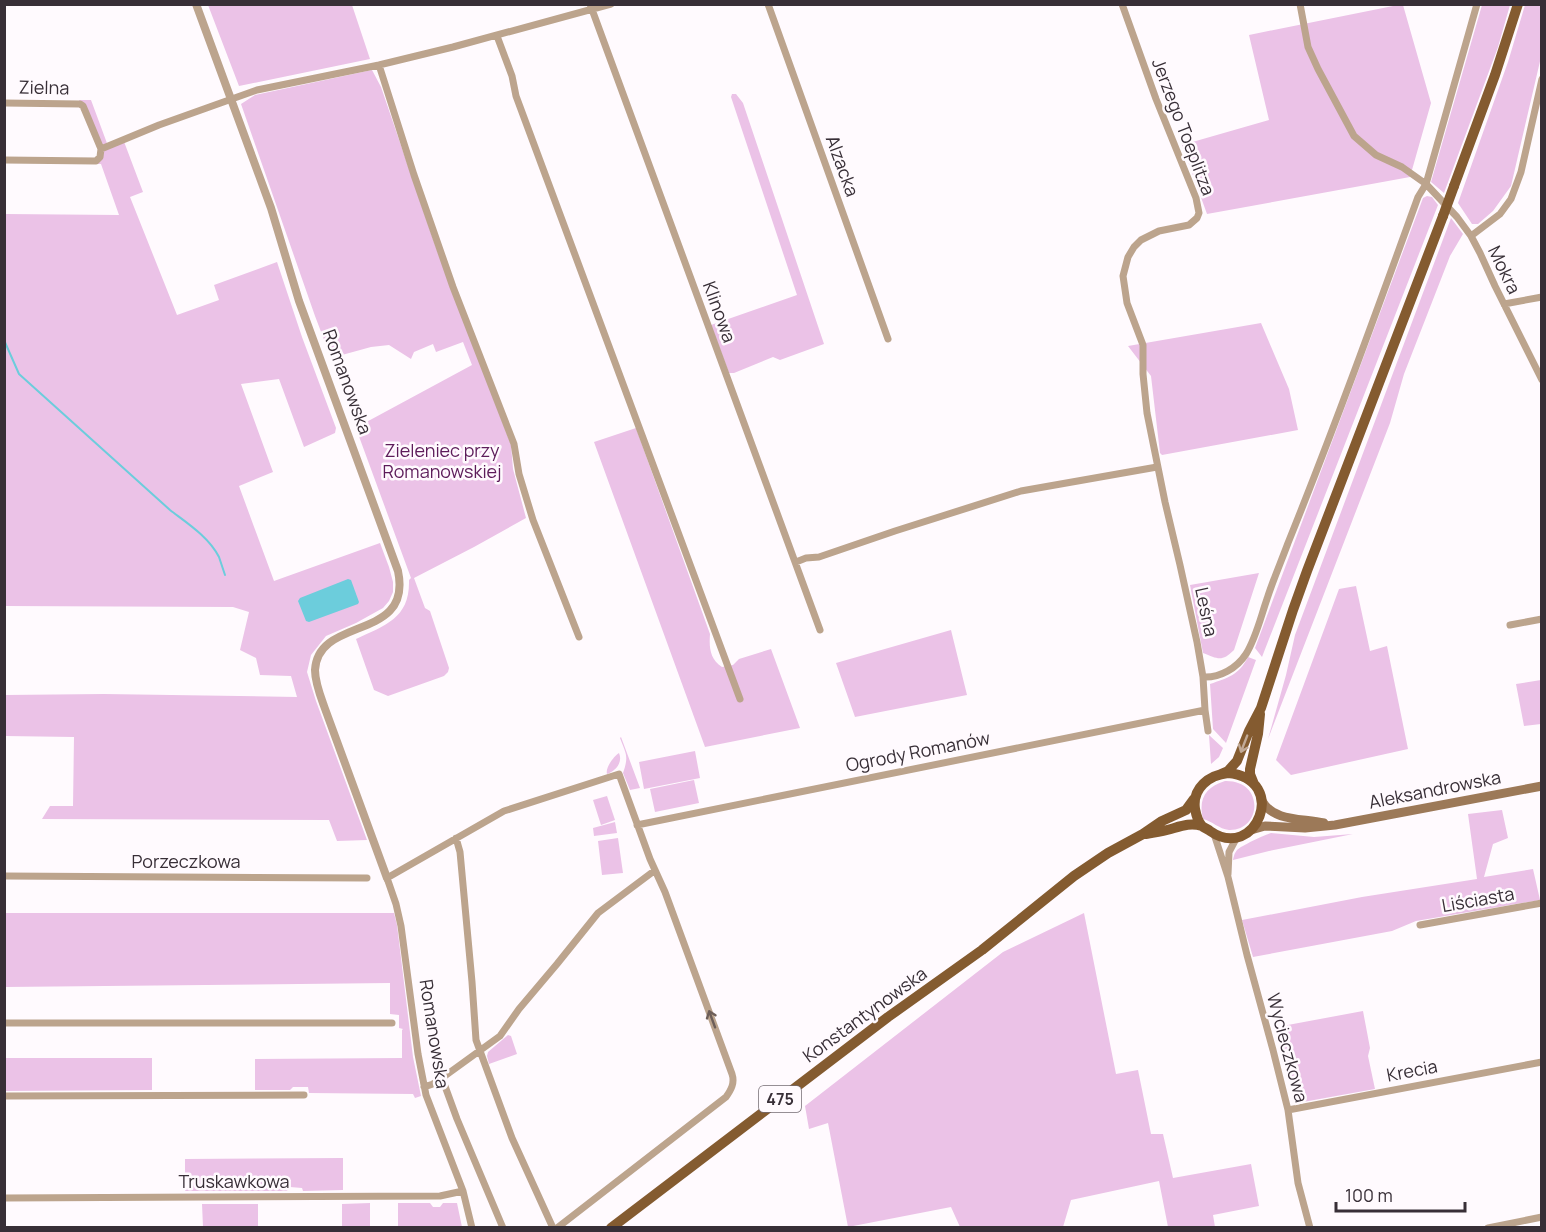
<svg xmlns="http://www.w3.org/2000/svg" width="1546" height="1232" font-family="Manrope,sans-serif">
<rect width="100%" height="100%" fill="#fffafe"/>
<path fill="#ebc2e7" d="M208,5H352L370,59L239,86Z
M1398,5H1403L1431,103L1410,177L1207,214L1182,145L1269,120L1249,35Z
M1482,5H1510L1498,47L1444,193L1431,182Z
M1525,5H1541V57L1511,186L1493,211L1478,224H1472L1458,203L1508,62Z
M372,70L381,87L435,245L511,445L513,469L526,518L474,547L414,578L425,608L430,611L449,668L448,672L444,676L388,696L374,690L356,639C386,625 410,618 409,580L411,578L357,431L359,426L472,365L463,342L436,352L433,344L414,352L411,359L389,345L371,347L331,358L315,316L241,104L255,95Z
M732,94H736L743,103L824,344L780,360L773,357L734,373H729L711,325L797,295L731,97Z
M79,100H91L108,146L123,139L143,192L130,197L177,315L219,300L214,285L277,262L302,337L336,428L335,433L304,447L279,379L241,384L273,472L239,486L274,581L380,543L389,567L393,582V592L389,601L383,608L356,623L326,636L311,655L307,672L316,701L367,840L337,841L329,820L42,819L50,806H73L74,737L5,736V695L104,694L297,697L291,676L260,675L256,658L240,650L249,612L233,607L5,606V214L119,215L101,164H94L101,153Z
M1427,196L1432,197L1438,205L1262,657L1255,648L1423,198Z
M1451,218L1463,234L1450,256L1404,374L1390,423L1268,739L1286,675L1295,635Z
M1261,323L1289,389L1298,430L1162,455L1160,453L1151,376L1128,346Z
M636,428L710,634C709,648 710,659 722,667L733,665L739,659L771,649L800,728L705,747L594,442Z
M1259,573L1234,650C1222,662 1218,659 1203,653L1190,585Z
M1356,586L1370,651L1387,646L1408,749L1291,775L1276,760L1339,589Z
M951,630L967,695L855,717L836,663Z
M1248,657L1256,660L1226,743L1213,729L1210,684C1228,678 1239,675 1248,657Z
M1541,680V724L1524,726L1516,684Z
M1209,735L1223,748L1219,757L1211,764Z
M621,737L640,788L630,790L623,773C629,756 626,754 620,738Z
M695,751L700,778L644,789L639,762Z
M619,753C623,762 616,771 607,774C605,768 614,756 619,753Z
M694,780L699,803L655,812L650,789Z
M1225,781C1265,780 1262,831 1229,830C1219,829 1212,821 1203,819C1198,798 1206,787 1225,781Z
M607,796L615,820L601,825L593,800Z
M1502,810L1508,838L1493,844L1484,877L1533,869L1540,900L1416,921L1392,931L1253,957L1242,920L1362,897L1477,879L1468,814Z
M615,822L617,833L594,836L593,828Z
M1271,833L1314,837L1353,834L1269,851L1233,860C1234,856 1234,854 1237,850C1241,846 1264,835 1271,833Z
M618,838L623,873L602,875L598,841Z
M5,913H394L397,925L413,1057L421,1096L415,1098L413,1094L309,1093L308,1087H293L290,1090H255V1059L402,1058V1030L403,1029L399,1028V1015L390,1014V983L5,987Z
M1084,913L1116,1074L1138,1070L1151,1134H1163L1173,1178L1251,1164L1259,1206L1213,1215L1215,1227H1168L1159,1181L1071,1200L1063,1227H960L951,1207L848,1227L828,1123L809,1129L805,1106L1003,952Z
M1363,1011L1370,1048L1368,1056L1375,1089L1303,1102L1296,1096L1277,1027Z
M508,1035L511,1036L517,1054L489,1064L487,1056L488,1052Z
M5,1058H152V1090L5,1091Z
M343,1158V1190L303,1191L302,1188L290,1187L287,1191H185V1159Z
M370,1203V1227H342V1204Z
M398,1203H430L433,1207H440L443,1203H457L462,1227H398Z
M202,1204H258V1227H203Z"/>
<path fill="#6ccddc" d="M348,579L351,580L359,602L358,604L309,622L306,621L298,601L300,598Z"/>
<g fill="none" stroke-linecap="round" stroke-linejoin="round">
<path stroke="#6ccddc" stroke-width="2" d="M4,340L19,374L170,510C187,523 209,537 219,557C221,563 223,569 225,575"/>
<path stroke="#bca48d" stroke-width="7" d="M590,4L820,630
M768,4L888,339
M1122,4L1156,99L1196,198L1199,213L1197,218L1189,225L1159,231L1141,240L1134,247L1128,257L1123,276L1127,303L1143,345V374L1147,413L1165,502L1180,565L1197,642L1203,677L1205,710L1208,731
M1300,4L1308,47L1318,69L1354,136L1376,155L1402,167L1426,184L1457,217L1471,236L1480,253L1495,286L1542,380
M497,36L512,76L516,96L740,699
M379,65L414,175L453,287L514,444L519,474L533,520L579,637
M4,103L80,104L83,106L86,113L101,149L100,157L96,161L4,160
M101,149L159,125L257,90L379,65L453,47L611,4
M1471,236L1500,214L1511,199L1521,172L1542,79
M1504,304L1542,297
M796,562L806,558L819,557L895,531L1021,491L1157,467
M1510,625L1542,619
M1203,677C1220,678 1237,668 1246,654C1256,638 1261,616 1267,599C1273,580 1281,562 1288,543C1334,429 1376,313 1418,197L1426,184L1477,4
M637,825L1205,710
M1214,834L1228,877L1247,955L1273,1050L1288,1110L1298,1183L1310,1228
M456,838L460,852L472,982L476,1040L512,1138L553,1228
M1228,874L1229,852L1237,837
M4,876L367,878
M1420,925L1542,903
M4,1023H392
M442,1078L457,1119L503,1228
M424,1087L433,1084L442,1078L500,1036L519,1009L557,964L598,913L654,871
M4,1096L304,1095
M1288,1110L1542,1062
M4,1198L440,1196L463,1191
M472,1228L463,1191L426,1095L418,1054L401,926L396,904L387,878L504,811L619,774L650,859L665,892L732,1074C735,1083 731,1090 726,1097L557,1228
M1488,1228L1542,1217"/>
<path stroke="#bca48d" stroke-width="8" d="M196,4L271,208L299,301L398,571C413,642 318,615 315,670C315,682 320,695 324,706L387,878"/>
<path stroke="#9c7958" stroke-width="9" d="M1262,801C1274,822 1303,818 1324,823
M1251,830L1265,826L1305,828L1335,825L1542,786"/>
<path stroke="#845b30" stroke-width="10" d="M1454,186L1495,75L1518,4
M1228,773C1290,779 1256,863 1210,831C1208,829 1204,828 1202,826C1198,822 1196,814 1195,809C1192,788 1209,775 1228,773Z
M1221,774L1228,771L1237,761L1249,731L1261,708L1293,610L1307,571L1443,216
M1254,784L1250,774V769L1258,734L1260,714
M1146,834C1153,833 1160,832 1167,830C1179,827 1189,822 1202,826
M611,1228L888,1017L982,950L1074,876L1108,853L1143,834L1162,821L1186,810L1194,799"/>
<path stroke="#845b30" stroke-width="10" d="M1443,216L1454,186"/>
</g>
<defs><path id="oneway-shaft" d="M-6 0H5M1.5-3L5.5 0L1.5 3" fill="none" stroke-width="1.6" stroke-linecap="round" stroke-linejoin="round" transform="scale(1.5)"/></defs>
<use stroke="#c2aa97" href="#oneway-shaft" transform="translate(1244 744) rotate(111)"/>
<use stroke="#6d5e59" href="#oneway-shaft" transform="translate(712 1019) rotate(-110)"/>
<g text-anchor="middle" stroke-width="5" stroke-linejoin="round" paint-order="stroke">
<rect fill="#fffafe" stroke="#746c73" stroke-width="1.5" x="759" y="1086" width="42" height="26" rx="4.5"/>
<g font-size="16" font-weight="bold" fill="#382f37">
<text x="780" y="1105">475</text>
</g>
<g font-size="18" fill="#382f37" stroke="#fffafe">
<text transform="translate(44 88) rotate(1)" y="6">Zielna</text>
<text transform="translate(1183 127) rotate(69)" y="6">Jerzego Toeplitza</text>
<text transform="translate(842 166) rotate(70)" y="6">Alzacka</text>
<text transform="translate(1504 270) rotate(64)" y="6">Mokra</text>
<text transform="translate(719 312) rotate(70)" y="6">Klinowa</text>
<text transform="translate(347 382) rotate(70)" y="6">Romanowska</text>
<text transform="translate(1206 612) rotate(78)" y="6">Leśna</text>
<text transform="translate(918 752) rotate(-11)" y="6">Ogrody Romanów</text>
<text transform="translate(1435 790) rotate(-11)" y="6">Aleksandrowska</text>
<text x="186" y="868">Porzeczkowa</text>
<text transform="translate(1478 900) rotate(-10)" y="6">Liściasta</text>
<text transform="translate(865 1015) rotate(-36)" y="6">Konstantynowska</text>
<text transform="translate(434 1034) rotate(81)" y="6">Romanowska</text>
<text transform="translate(1287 1048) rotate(75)" y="6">Wycieczkowa</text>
<text transform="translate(1412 1071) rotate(-11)" y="6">Krecia</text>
<text x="234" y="1188">Truskawkowa</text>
</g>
<g font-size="18" fill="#5d1c5a" stroke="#fffafe">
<text x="442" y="457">Zieleniec przy<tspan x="442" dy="21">Romanowskiej</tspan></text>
</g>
</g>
<rect width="1546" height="1232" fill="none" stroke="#382f37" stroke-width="12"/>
<path d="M1336 1202v9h129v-9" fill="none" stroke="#382f37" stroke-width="3"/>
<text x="1345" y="1202" font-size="18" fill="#382f37" stroke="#fffafe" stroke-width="4.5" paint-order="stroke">100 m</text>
</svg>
